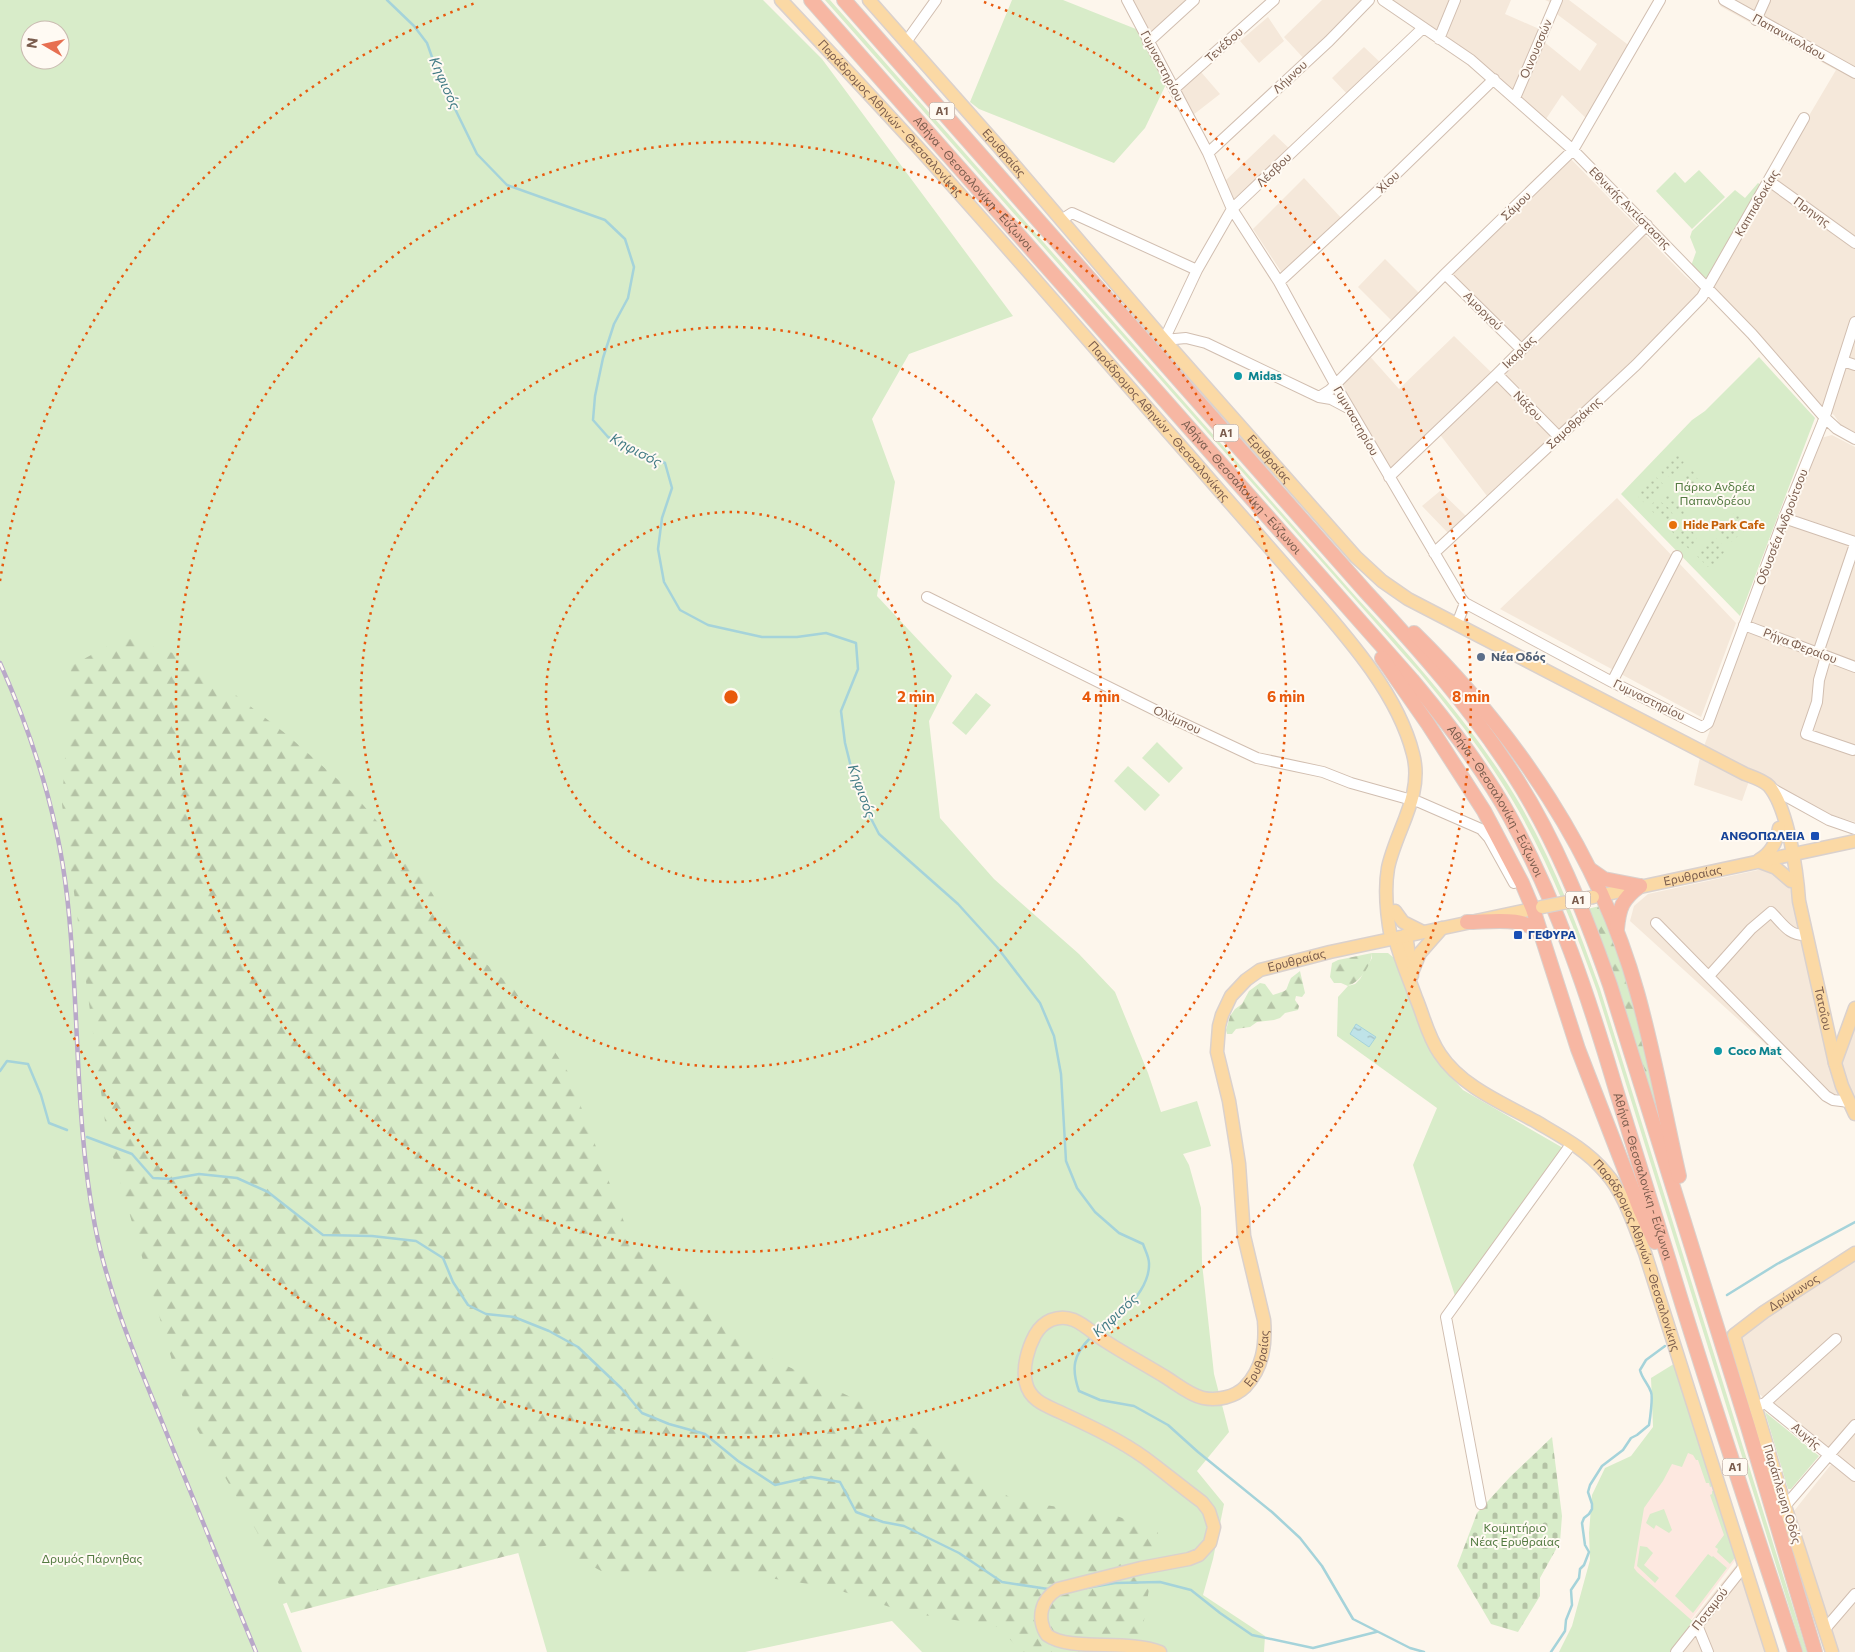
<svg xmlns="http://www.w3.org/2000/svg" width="1855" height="1652" font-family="Commissioner,sans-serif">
<defs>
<pattern id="forest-firs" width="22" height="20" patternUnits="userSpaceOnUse" patternTransform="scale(1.25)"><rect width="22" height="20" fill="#d8ecc9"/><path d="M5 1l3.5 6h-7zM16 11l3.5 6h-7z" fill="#b4c2a5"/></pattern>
<pattern id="cemetery-stones" width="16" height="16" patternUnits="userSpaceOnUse" patternTransform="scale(1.25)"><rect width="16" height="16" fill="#d8ecc9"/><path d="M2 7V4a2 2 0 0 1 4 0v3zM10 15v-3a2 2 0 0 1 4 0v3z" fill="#b4c2a5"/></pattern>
<pattern id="garden-dots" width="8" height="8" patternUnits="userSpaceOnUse" patternTransform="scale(1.25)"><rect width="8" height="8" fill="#d8ecc9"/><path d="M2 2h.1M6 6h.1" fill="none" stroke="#b4c2a5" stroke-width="1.8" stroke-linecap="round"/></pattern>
<pattern id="water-ripples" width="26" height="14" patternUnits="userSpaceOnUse" patternTransform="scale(1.25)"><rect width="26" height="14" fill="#bfe3e8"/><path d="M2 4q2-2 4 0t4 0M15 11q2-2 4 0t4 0" fill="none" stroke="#a0bbbe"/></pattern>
</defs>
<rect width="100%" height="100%" fill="#fdf6ec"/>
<path fill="#f5e8da" d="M1133,0H1189L1151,34Z
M1322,0H1374L1307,62L1284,37Z
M1386,0H1511L1505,14L1546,32L1543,41L1580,71L1597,44L1554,12L1557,5L1545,0H1569L1635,50L1591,123L1562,95L1544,122Z
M1723,0H1855V433L1840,424L1834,415L1824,409L1712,288L1794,141L1836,70L1720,6Z
M1268,17L1284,41L1259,63L1240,41Z
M1364,47L1383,65L1350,97L1332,78Z
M1201,72L1220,94L1193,115L1180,90Z
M1274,134L1294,153L1238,208L1225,181Z
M1568,156L1685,276L1708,296L1487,496L1438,432L1392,475L1336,385L1367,353L1399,389L1454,336L1495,376L1524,349L1447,274Z
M1304,178L1344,221L1284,276L1253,229Z
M1385,259L1423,297L1395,324L1358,287Z
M1832,435L1855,447V663L1749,623L1821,438Z
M1440,491L1466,516L1448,533L1422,506Z
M1617,498L1736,623L1701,717L1500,609Z
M1746,631L1855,670V822L1828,814L1703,749Z
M1700,757L1749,781L1742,801L1694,785Z
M1767,868L1789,883L1839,1092L1827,1100L1630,921L1634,906L1648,894Z
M1855,1021V1104L1838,1062Z
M1855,1252V1652H1837L1795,1519L1794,1511L1837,1457L1753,1389L1738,1333Z
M1741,1559L1770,1652H1666Z"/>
<path fill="#fde8e0" d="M1703,1438L1739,1555L1684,1629L1628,1580L1640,1502L1685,1444Z"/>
<path fill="#d8ecc9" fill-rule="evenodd" d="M0,0H763L822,59L1013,316L909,354L872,419L895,482L877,596L952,676L929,721L940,818L994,879L1079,954L1115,992L1148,1073L1161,1112L1197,1101L1211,1146L1183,1154L1189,1165L1201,1208L1202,1263L1214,1374L1229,1432L1197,1471L1224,1504L1213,1559L1203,1595L1265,1636L1264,1652H922L892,1621L745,1652H547L509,1521L283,1604L302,1652H0ZM30,30H60V60H30Z
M825,0H830L1357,598C1409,654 1460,712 1503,777C1546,842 1574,916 1600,989L1807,1652H1803L1597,991C1571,918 1542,845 1500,780C1476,742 1448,707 1420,673Z
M1012,0H1063L1146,33L1169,78L1145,128L1114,163L979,109L970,102Z
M1699,170L1725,197L1692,229L1656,191L1675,172L1685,183Z
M1758,183L1765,188L1711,286L1691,266L1696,252L1690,237L1692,231L1735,190L1745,198Z
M1759,357L1815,418L1740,616L1621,494L1692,420L1705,411Z
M976,693L991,705L966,735L952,723Z
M1157,742L1183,768L1169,783L1142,758Z
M1128,766L1160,795L1145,811L1114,781Z
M1372,953H1388L1399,962L1441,1066L1463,1090L1563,1148L1456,1299L1413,1165L1437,1108L1337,1036L1338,997L1348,986L1355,984L1360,979L1372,958Z
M1677,1362L1716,1485L1710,1487L1709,1483H1706L1698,1460H1696L1693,1455L1688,1453L1682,1467L1672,1464L1663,1481L1644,1508L1634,1568L1637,1572L1697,1625L1676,1652H1559L1572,1626L1590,1560L1589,1533L1592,1495L1605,1468L1631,1456L1653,1427L1651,1378Z
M1765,1412L1819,1456L1791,1489H1788Z
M1717,1490L1737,1555L1730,1564L1717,1552L1718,1549L1715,1547L1724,1535L1710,1495L1712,1494V1491Z
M1664,1509L1672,1530L1669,1533L1656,1525L1654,1529L1646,1523L1650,1514Z
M1640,1546L1647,1547L1653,1553L1644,1565L1659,1578L1655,1583L1637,1566Z
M1708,1554L1712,1557L1713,1556L1727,1568L1693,1613L1675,1596Z"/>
<path fill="url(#forest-firs)" d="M124,637L188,658L286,734L352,792L416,867L462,942L513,988L568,1072L633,1246L744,1345L918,1430L1013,1500L1117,1516L1158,1532L1139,1652H1022L998,1627L905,1612L829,1587L736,1573L603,1572L552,1544L291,1613L257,1532L187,1412L107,1136L62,804L71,666Z
M1600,906L1630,987L1667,1148L1587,909Z
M1372,953C1371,966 1360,982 1348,986L1341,983H1334L1330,977L1332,963L1338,960Z
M1300,971L1305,993L1302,997L1296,996L1295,1000L1299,1006L1298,1010L1285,1013L1280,1018L1274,1020L1257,1022L1250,1027L1236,1029L1232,1034H1227L1226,1030L1230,1016L1235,1009L1242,1004L1249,991L1260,983L1265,984L1273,995C1290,989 1284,993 1291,978Z"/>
<path fill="url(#cemetery-stones)" d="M1552,1437L1562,1516L1560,1542L1540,1578V1596L1518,1632L1491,1624L1457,1566L1477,1513L1510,1477Z"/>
<path fill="url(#garden-dots)" d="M1675,453L1681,455L1679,457L1684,462L1670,478L1667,475L1665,477L1659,469Z
M1690,468L1695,474L1694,476L1707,486L1697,493L1699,495L1695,500L1693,498L1691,500L1675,484Z
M1653,476H1655L1665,486L1647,505L1639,498L1638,493Z
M1668,492L1683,508L1684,514L1681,517L1676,512L1674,505L1662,497Z
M1657,499L1670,509L1673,515L1685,528L1693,532L1699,543L1693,550H1690L1685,545L1677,544L1675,535L1668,527L1667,520C1661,514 1651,516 1650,506Z
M1734,513H1737L1747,525L1744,532L1730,520Z
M1727,523L1739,535L1730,543L1719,532Z
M1714,536L1725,547L1726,550L1712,566L1708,567L1696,555Z"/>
<path fill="url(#water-ripples)" stroke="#a5d3da" d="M1356,1024L1376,1037L1369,1047L1350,1034Z"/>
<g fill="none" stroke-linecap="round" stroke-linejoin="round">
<path stroke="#a5d3da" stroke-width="2.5" d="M387,0L414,26L427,43L438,74L477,154L507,185L605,220L625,239L634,267L628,298L614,324L603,358L595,396L593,420L608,437L665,463L672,488L662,518L658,549L664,582L680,610L708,625L762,637H797L826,633L856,643L858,669L841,711L845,743L855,783L865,807L879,834L958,904L997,947L1040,1003L1054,1036L1061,1074L1066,1161L1077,1188L1095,1212L1119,1233L1143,1244C1145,1250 1149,1257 1149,1263C1150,1281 1135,1302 1121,1312C1113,1319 1104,1322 1096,1331
M0,1071L7,1061L28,1064L41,1095L49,1123L67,1130
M87,1137L132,1154L153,1178L171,1179L199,1174L237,1178L268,1192L323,1235L372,1236L416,1241L443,1258L453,1282L468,1305L486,1314L514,1317L549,1331L578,1347L621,1388L642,1413L669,1424L705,1434L738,1461L775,1485L811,1477L840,1482L856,1512L883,1522L904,1526L959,1553L1002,1582L1048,1589
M1727,1295L1777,1264L1855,1222
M1091,1337C1073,1355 1071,1368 1079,1391L1100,1400L1134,1406L1168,1425L1198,1452L1272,1512L1300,1538L1322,1566L1353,1619L1410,1648L1424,1652
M1086,1588L1115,1583L1160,1582L1191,1590L1220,1613L1252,1635L1313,1648L1376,1632
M1551,1652L1565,1631L1566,1620L1572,1605L1571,1590L1579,1578L1580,1569L1584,1565L1589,1552L1585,1545L1582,1523L1584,1518L1589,1514L1592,1509V1504L1588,1492L1590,1485L1602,1466L1623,1450L1631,1438L1637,1435L1649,1425C1650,1419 1653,1397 1651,1392C1648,1383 1642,1379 1640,1370L1646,1360L1665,1346"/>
<defs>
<path id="minor" d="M1127,0L1208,153L1232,209L1279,282L1335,384L1461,598L1465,603L1612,682L1702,727L1708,723L1784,518L1823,422L1855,322
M1383,0L1471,60L1573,150L1752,334L1825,418L1837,429L1855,439
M1724,0L1855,73
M1756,20L1765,0
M1423,28L1232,209L1197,270L1164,340L1186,338L1206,343L1319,397L1330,390L1445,274L1573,150L1660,0
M1439,39L1455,0
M906,42L936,0
M1148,42L1194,0
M1174,89L1274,0
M1515,98L1557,0
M1208,153L1329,41L1369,0
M1769,181L1855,243
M1061,220L1072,213L1197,270
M1445,274L1521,349
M1279,282L1394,176L1494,79
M1843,361L1855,365
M1497,374L1559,437
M1319,397L1331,399L1348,408
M1389,477L1497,374L1647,225
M1784,518L1855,542
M1434,553L1636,365L1702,297L1804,118
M927,597L1161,713L1257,758L1323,772L1351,783L1419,802L1481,829L1489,838L1514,883
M1457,624L1465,603
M1744,625L1855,667
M1818,653L1855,544
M1826,656L1819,680L1817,702L1806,734L1853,750
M1612,682L1677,556
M1771,788L1829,820L1855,829
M1656,923L1826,1096L1833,1100L1849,1102
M1709,976L1751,929L1771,912C1783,924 1789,936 1806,935
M1765,1403L1836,1339
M1755,1407L1765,1403L1855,1476
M1481,1504L1446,1317L1572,1143
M1785,1506L1855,1425
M1697,1625L1708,1652
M1825,1629L1855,1594
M1676,1652L1745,1565"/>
<g id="major">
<path id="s1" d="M781,0C826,48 870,95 914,143C1011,250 1104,359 1199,467C1235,509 1272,550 1308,592C1348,638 1398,694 1413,754C1424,795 1396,830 1388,868C1384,891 1387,916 1391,938"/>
<path id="s2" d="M869,0L998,146L1164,340L1356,557L1382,581L1408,599L1745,774C1753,777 1763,780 1769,786C1788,808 1797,872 1799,901L1835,1063L1842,1086L1855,1114"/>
<path d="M1759,860C1771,853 1777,842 1779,828"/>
<path d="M1760,862L1776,868L1791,881"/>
<path id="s3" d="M1593,897L1855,841"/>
<path d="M1395,911L1403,922L1423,932"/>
<path d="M1406,935L1412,975"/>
<path id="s4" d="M1395,938C1400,959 1409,978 1416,998C1424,1017 1428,1037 1440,1054C1461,1086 1502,1103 1535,1121C1560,1136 1586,1149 1605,1172C1625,1194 1634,1226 1645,1253L1772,1652"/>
<path d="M1413,970L1420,953L1442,928"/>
<path d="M1835,1063L1855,1008"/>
<path id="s5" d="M1160,1652C1127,1639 1070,1652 1047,1635C1042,1628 1040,1618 1042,1610C1044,1600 1050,1594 1058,1589L1141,1568L1189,1559L1199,1555L1210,1543L1214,1527L1209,1511L1202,1502C1183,1488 1164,1472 1145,1458C1120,1440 1090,1426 1062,1413C1047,1406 1030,1401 1026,1383C1022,1368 1028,1348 1035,1335C1039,1328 1044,1323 1051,1320C1074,1311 1087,1330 1105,1341C1125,1354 1146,1365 1167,1378C1178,1385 1190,1395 1203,1398C1217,1401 1235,1397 1245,1387C1263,1368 1266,1345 1264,1320L1244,1236L1239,1164L1229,1101L1217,1052L1219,1026L1222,1015L1231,996L1246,980L1260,970L1330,952L1542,907"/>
<path id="s6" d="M1832,1652L1785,1506L1734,1335L1764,1312L1855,1253"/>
</g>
<g id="highway">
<path id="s7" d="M811,0L1412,680C1448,723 1483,768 1510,817C1558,904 1589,998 1617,1093C1635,1150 1652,1207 1670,1264C1709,1394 1753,1523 1795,1652"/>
<path d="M844,0L1366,592C1419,649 1470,707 1512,772C1555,838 1584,911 1610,985L1748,1427L1815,1652"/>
<path d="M1414,633C1515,732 1599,855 1637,992C1654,1052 1665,1115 1679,1176"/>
<path d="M1382,658L1428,724L1484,811L1522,883L1533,909L1578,1049L1640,1209L1655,1242"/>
<path d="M1591,870L1604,879L1640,886"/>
<path d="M1467,922C1490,922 1526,915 1541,935"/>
<path d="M1617,929C1619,908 1622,899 1640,886"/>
</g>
</defs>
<use href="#minor" stroke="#d1beb0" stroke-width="12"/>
<use href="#major" stroke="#dad1cd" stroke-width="15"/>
<use href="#highway" stroke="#dad1cd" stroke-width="16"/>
<use href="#minor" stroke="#fff" stroke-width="10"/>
<use href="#major" stroke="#fbd9a5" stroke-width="12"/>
<use href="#highway" stroke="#f7b7a3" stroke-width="14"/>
<defs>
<path id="rail" d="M0,663C33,737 58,815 67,896C80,1006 74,1117 95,1226C108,1293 136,1358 162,1422C193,1498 224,1575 256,1652"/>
</defs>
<use href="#rail" stroke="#b9a8c9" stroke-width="4.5"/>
<use href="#rail" stroke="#fffaf3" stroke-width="2.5" stroke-dasharray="8" stroke-linecap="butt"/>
<defs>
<path id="major-bridge" d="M1542,907L1593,897"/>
</defs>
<use href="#major-bridge" stroke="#dad1cd" stroke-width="15" stroke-linecap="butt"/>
<use href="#major-bridge" stroke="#fbd9a5" stroke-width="12"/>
</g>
<g fill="none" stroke="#e8590c" stroke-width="2.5" stroke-dasharray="2.5 5">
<circle cx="731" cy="697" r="185"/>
<circle cx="731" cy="697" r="370"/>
<circle cx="731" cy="697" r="555"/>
<path d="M0 581A740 740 0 0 1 478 2M984 2A740 740 0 1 1 0 813"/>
</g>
<g fill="#0f9aa8" stroke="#fffaf3" stroke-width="2">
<circle cx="1238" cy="376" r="5"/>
<circle cx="1718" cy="1051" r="5"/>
</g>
<circle fill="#e8710a" stroke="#fffaf3" stroke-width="2" cx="1673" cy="525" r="5"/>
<circle fill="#5c6f8a" stroke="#fffaf3" stroke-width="2" cx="1481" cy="657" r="5"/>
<g fill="#1a4fb4" stroke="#fffaf3" stroke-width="2">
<rect x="1810" y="831" width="10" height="10" rx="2.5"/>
<rect x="1513" y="930" width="10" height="10" rx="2.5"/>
</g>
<g text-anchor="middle" stroke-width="4" stroke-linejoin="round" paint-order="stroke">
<g fill="#fffaf3" stroke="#a28b7f" stroke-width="1">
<rect x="929.5" y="102.5" width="25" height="17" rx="4"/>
<rect x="1213.5" y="424.5" width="25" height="17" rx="4"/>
<rect x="1565.5" y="891.5" width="25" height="17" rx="4"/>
<rect x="1722.5" y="1458.5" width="25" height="17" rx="4"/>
</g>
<g font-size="11" font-weight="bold" fill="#7a5c4d">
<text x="942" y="115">Α1</text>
<text x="1226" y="437">Α1</text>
<text x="1578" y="904">Α1</text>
<text x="1735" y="1471">Α1</text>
</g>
<g font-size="12" fill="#7a5c4d" stroke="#fffaf3">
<text transform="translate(1789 37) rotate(29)" y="4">Παπανικολάου</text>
<text transform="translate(1224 45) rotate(-42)" y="4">Τενέδου</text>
<text transform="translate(1536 49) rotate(-67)" y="4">Οινουσσών</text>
<text transform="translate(1162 66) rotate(62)" y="4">Γυμναστηρίου</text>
<text transform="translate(1290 77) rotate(-43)" y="4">Λήμνου</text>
<text dy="4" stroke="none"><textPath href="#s1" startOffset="161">Παράδρομος Αθηνών - Θεσσαλονίκης</textPath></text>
<text dy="4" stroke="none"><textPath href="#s2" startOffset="204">Ερυθραίας</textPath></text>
<text transform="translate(1274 170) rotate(-44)" y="4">Λέσβου</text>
<text transform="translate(1388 182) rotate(-43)" y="4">Χίου</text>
<text dy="4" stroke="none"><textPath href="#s7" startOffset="245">Αθήνα - Θεσσαλονίκη - Εύζωνοι</textPath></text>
<text transform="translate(1757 203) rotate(-60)" y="4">Καππαδοκίας</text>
<text transform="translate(1516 206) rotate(-44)" y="4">Σάμου</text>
<text transform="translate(1630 208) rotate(45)" y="4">Εθνικής Αντίστασης</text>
<text transform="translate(1812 212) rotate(36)" y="4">Πρηνης</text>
<text transform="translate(1483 311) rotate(45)" y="4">Αμοργού</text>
<text transform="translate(1519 352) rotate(-45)" y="4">Ικαρίας</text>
<text transform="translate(1528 406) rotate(45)" y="4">Νάξου</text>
<text dy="4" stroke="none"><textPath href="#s1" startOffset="566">Παράδρομος Αθηνών - Θεσσαλονίκης</textPath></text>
<text transform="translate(1356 421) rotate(60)" y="4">Γυμναστηρίου</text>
<text transform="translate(1574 423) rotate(-43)" y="4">Σαμοθράκης</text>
<text dy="4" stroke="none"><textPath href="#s2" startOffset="609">Ερυθραίας</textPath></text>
<text dy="4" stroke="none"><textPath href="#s7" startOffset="650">Αθήνα - Θεσσαλονίκη - Εύζωνοι</textPath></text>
<text transform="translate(1782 527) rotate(-69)" y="4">Οδυσσέα Ανδρούτσου</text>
<text transform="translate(1800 646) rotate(21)" y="4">Ρήγα Φεραίου</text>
<text transform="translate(1649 700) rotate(26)" y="4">Γυμναστηρίου</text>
<text transform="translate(1177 720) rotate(25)" y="4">Ολύμπου</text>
<text dy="4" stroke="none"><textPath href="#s7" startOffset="1055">Αθήνα - Θεσσαλονίκη - Εύζωνοι</textPath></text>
<text dy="4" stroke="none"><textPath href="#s3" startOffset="102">Ερυθραίας</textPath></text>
<text dy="4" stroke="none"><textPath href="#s5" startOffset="1362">Ερυθραίας</textPath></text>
<text dy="4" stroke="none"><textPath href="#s2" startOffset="1444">Τατοΐου</textPath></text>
<text dy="4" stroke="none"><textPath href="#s7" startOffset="1460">Αθήνα - Θεσσαλονίκη - Εύζωνοι</textPath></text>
<text dy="4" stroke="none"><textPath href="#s4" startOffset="419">Παράδρομος Αθηνών - Θεσσαλονίκης</textPath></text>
<text dy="4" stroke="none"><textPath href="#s6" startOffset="405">Δρύμωνος</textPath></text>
<text dy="4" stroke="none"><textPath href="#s5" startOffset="914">Ερυθραίας</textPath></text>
<text transform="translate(1806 1436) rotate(39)" y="4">Αυγής</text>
<text transform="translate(1782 1494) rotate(73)" y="4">Παράπλευρη Οδός</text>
<text transform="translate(1710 1609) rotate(-52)" y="4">Ποταμού</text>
</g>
<g font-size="12" font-weight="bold" fill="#0d838f" stroke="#fffaf3" text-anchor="start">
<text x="1248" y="380">Midas</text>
<text x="1728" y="1055">Coco Mat</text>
</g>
<g font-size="12" fill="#537a41" stroke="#fffaf3">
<text x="1715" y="491">Πάρκο Ανδρέα<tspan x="1715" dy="14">Παπανδρέου</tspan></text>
<text x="1515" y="1532">Κοιμητήριο<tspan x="1515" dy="14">Νέας Ερυθραίας</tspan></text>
<text x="92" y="1563">Δρυμός Πάρνηθας</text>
</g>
<g font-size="12" font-weight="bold" fill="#c56008" stroke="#fffaf3" text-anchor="start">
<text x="1683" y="529">Hide Park Cafe</text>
</g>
<g font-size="12" font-weight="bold" fill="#4e5e75" stroke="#fffaf3" text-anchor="start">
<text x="1491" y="661">Νέα Οδός</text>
</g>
<g font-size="12" font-weight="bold" fill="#164399" stroke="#fffaf3" text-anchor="end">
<text x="1805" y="840">ΑΝΘΟΠΩΛΕΙΑ</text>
<text x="1528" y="939" text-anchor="start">ΓΕΦΥΡΑ</text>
</g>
<g font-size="14" font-style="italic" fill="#437c86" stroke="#fffaf3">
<text transform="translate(445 83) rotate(66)" y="5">Κηφισός</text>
<text transform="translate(636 450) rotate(28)" y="5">Κηφισός</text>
<text transform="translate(862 791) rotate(70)" y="5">Κηφισός</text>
<text transform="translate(1115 1315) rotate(-43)" y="5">Κηφισός</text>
</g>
</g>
<circle cx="731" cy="697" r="8" fill="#e8590c" stroke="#fffaf3" stroke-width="2.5"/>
<g font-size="15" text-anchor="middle" font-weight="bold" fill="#e8590c" stroke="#fffaf3" stroke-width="4" stroke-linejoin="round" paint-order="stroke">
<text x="916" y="702">2 min</text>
<text x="1101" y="702">4 min</text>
<text x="1286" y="702">6 min</text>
<text x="1471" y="702">8 min</text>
</g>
<g transform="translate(45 45) rotate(279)"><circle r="24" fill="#fffaf3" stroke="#cabbb1"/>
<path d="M0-4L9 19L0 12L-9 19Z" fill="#e76f51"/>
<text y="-8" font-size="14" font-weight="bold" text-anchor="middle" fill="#7a5c4d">N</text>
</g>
</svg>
